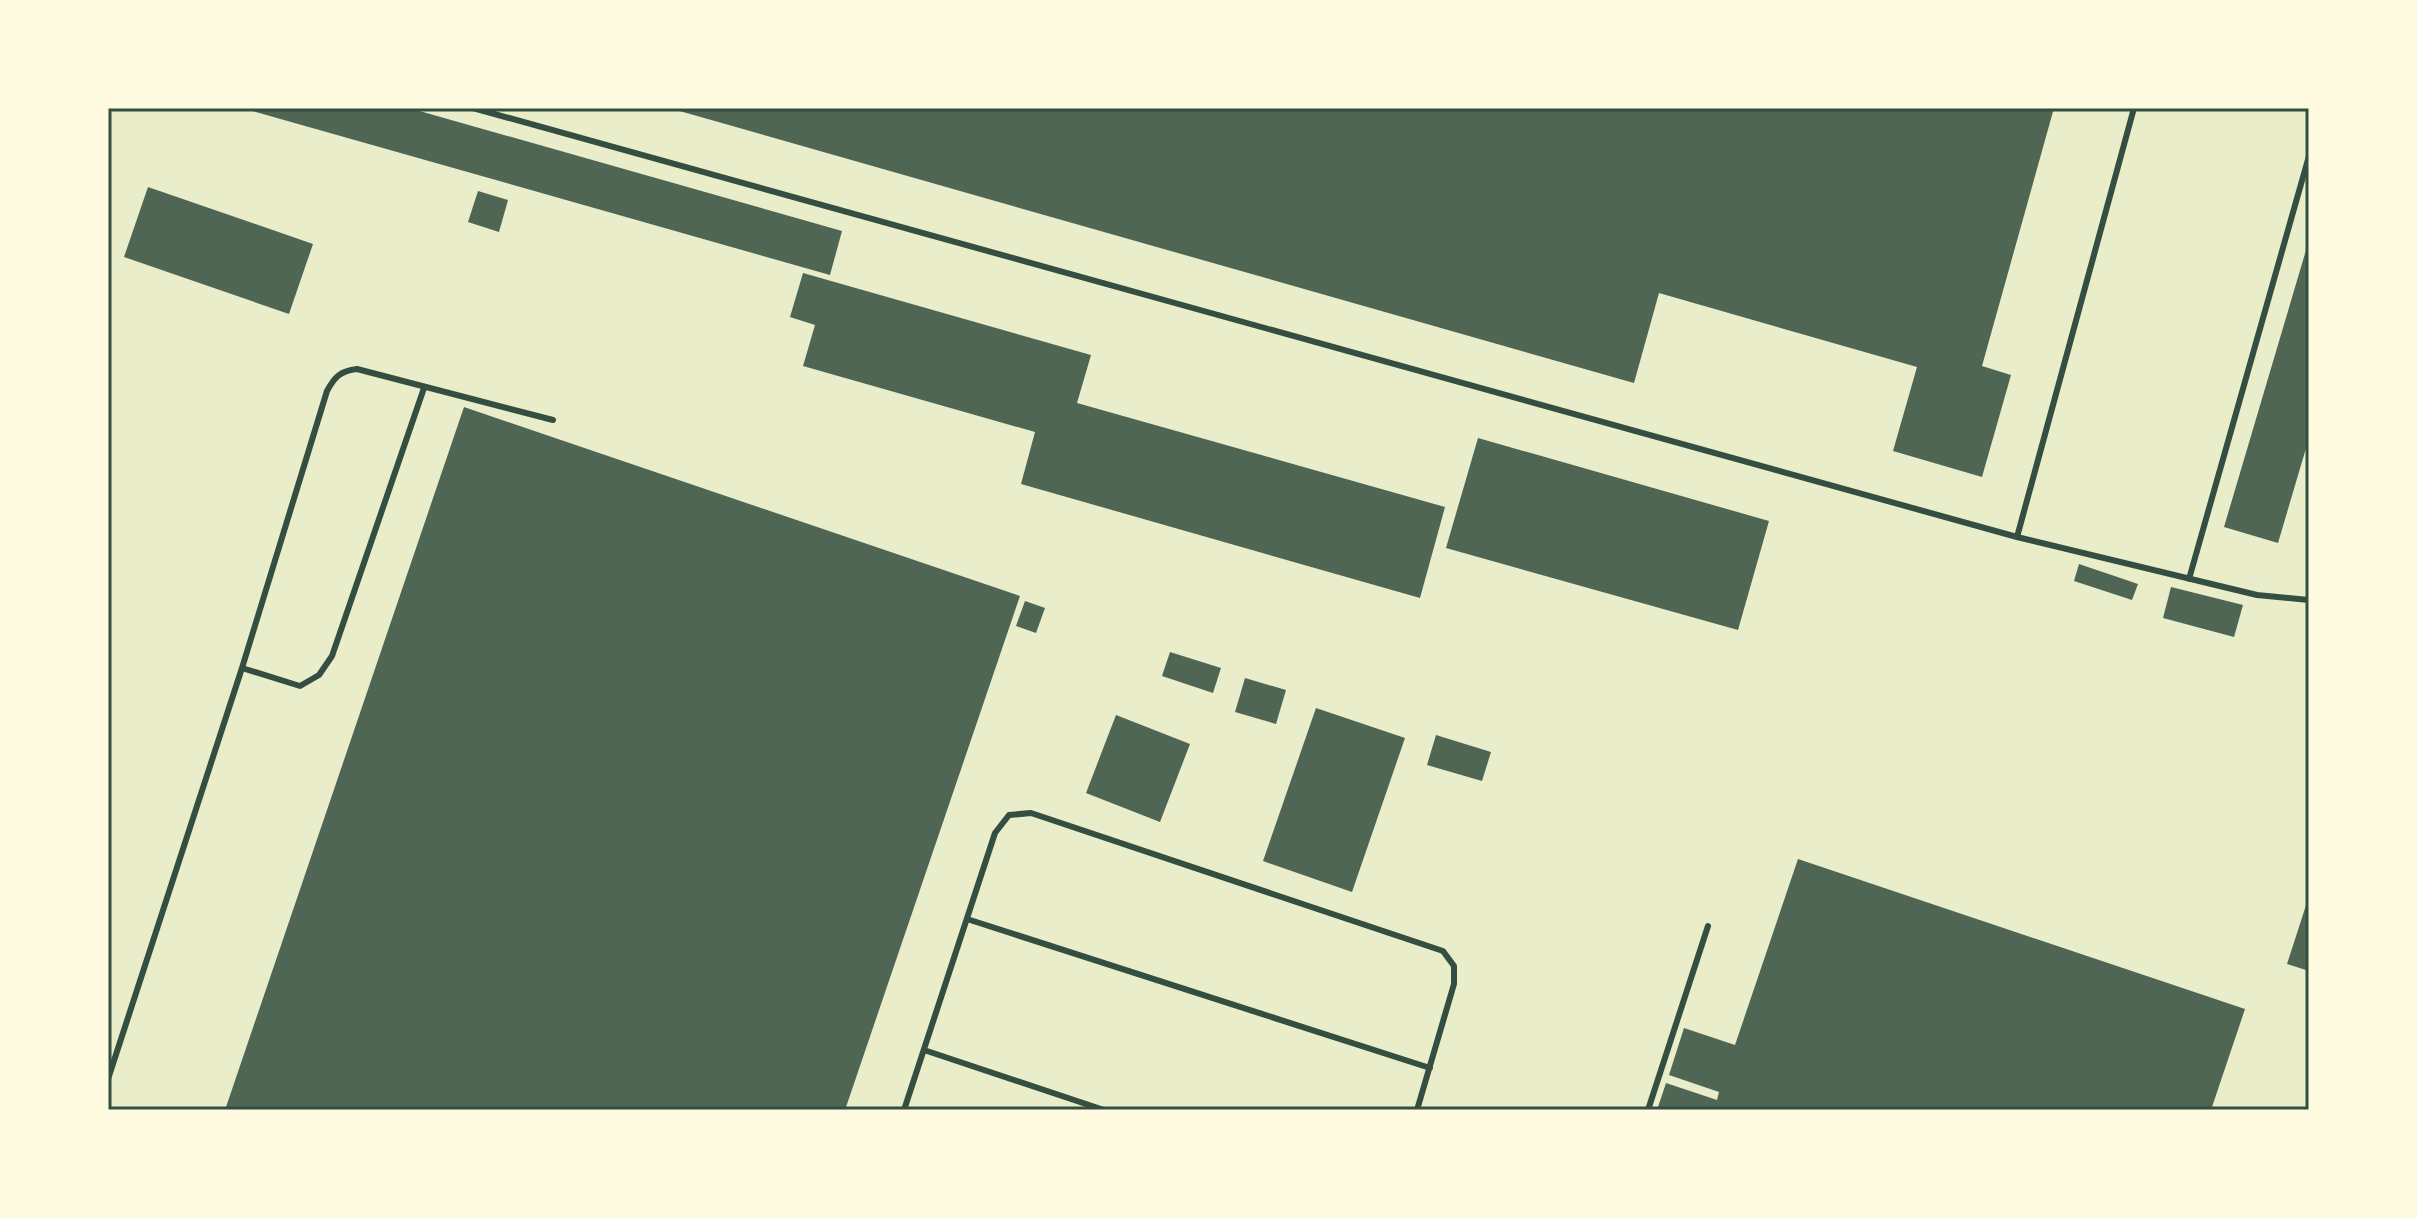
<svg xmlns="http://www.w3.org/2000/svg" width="2417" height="1218" font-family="Mulish,sans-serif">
<rect width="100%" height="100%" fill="#e9edc9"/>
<path fill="#4f6655" d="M242,108H409L842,231L830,275Z
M669,108H2054L1982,366L2011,375L1982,477L1893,451L1917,367L1659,293L1634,383Z
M148,187L313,244L289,314L124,257Z
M478,191L508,200L499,232L468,222Z
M2309,240V438L2278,543L2224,527Z
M803,273L1091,355L1077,403L1445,507L1420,598L1021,484L1035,432L803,366L815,325L790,317Z
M464,407L1020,596L845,1110H225Z
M1478,438L1769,521L1738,630L1446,548Z
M2079,564L2138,584L2132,600L2074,581Z
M2171,587L2243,605L2234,637L2163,618Z
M1025,601L1045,608L1036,633L1016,626Z
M1170,652L1221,668L1213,693L1162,676Z
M1245,678L1286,690L1276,724L1235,712Z
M1316,708L1405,738L1352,892L1263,861Z
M1116,715L1190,744L1160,822L1086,793Z
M1436,735L1491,752L1482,781L1427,765Z
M1798,859L2245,1009L2211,1110H1657L1666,1083L1717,1100L1719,1092L1669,1075L1684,1028L1735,1045Z
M2309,896V971L2287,964Z"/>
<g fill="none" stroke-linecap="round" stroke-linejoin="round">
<path stroke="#344e41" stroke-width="6" d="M473,108L2017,537L2257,595L2309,600
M2017,537L2134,108
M2189,579L2309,156
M242,668L300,686L319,675L332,656L424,388
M967,919L1430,1068
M924,1050L1104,1110
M108,1079L242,668L327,391C335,376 341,371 357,369L553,420
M904,1110L995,833L1009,815L1031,813L1443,951L1454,966V984L1417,1110
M1648,1110L1708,926"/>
</g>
<rect width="2417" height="1218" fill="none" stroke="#fefae0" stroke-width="220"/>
<rect x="110" y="110" width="2197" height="998" fill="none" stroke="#344e41" stroke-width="3"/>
</svg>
